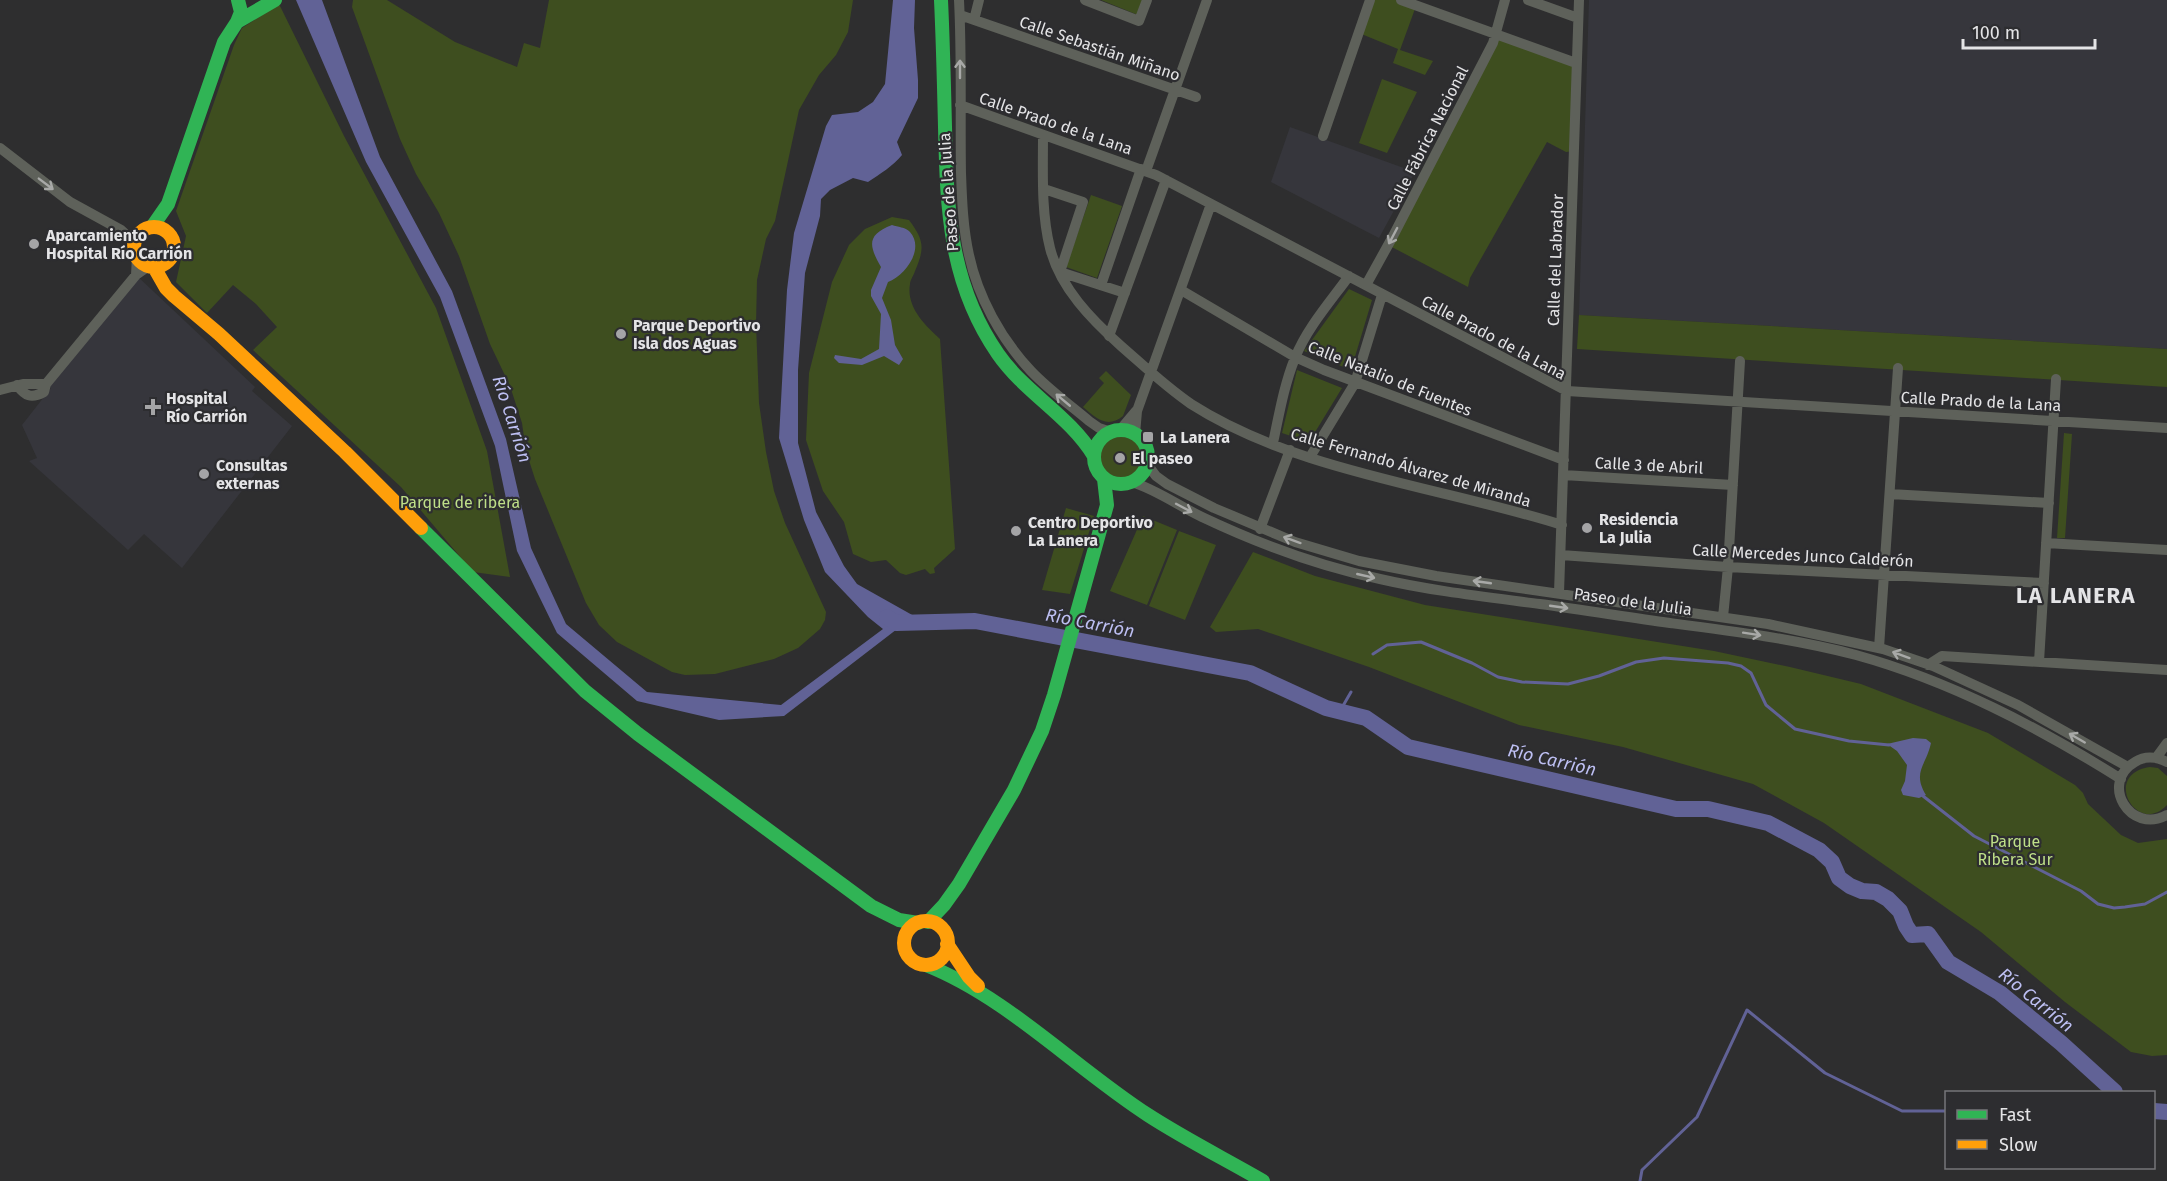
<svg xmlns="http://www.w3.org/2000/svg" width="2167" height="1181" font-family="'Fira Sans',sans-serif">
<rect width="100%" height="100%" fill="#2e2e2f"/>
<path fill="#36363c" d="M1589,0H2167V349L1579,315Z
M1290,127L1415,172L1379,238L1271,182Z
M136,275L255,387L252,391L292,426L182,568L144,534L128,550L29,461L37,458L22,425L51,388L46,384Z"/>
<path fill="#3e4e1f" d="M353,0H387L455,42L517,67L524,43L540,48L549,0H853L848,32L836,55L819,75L799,110L775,221L766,239L757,280L756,324L759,403L766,452L774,491L785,523L826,612L825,620L820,629L798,648L774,659L715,674L685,675L672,672L617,642L599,625L586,603L535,479L526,451L522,423L510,386L490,344L459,256L439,213L416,174L400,139L352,7Z
M1101,0H1143L1138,15Z
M1370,0H1400L1416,6L1400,50L1433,61L1425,75L1393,63L1398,49L1359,33Z
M279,4L344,136L436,308L487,451L510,577L473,572L401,487L253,350L277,327L256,304L233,285L207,313L176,282L186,236L176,211L234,45L242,28Z
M1496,35L1576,63L1574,151L1566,152L1547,142L1470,278L1468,287L1388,245Z
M1382,79L1417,92L1387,153L1359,143Z
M1091,195L1122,206L1097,278L1066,267Z
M892,217L909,220C924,240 925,248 915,271C914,275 910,280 910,284C906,307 925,325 940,339L955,549L934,568L935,573L930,574L925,569L906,575L900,573L886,560L871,562L853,554L844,522L823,491L806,440L809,373L832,282L849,245L865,229Z
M1349,289L1372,300L1351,370L1304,351Z
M1579,315L2167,349V387L1577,349Z
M1297,370L1342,388L1309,442L1282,433Z
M1106,371L1131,395L1123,416C1107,429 1096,418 1083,407L1104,383L1099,378Z
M1094 457a27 27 0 1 1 54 0a27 27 0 1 1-54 0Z
M2064,433L2072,434L2065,538H2057Z
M1066,508L1094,516L1070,594L1042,590Z
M1143,516L1177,530L1147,605L1110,591Z
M1179,531L1216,545L1185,620L1149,606Z
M1253,552L1315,576L1425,605L1714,651L1790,667L1861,684L1988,733L2075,785L2083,793L2088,804L2121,835L2138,843L2167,839V1055L2152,1056L2131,1052L2065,1002L1981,932L1824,823L1753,784L1623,747L1519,725L1369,667L1258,629L1216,632L1210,627L1214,620Z
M2150,767L2158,768L2167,776V805C2137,837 2101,774 2150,767Z"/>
<path fill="#616296" d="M296,0H322L380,157L452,291L506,439L531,548L566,624L647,692L781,705L883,629L868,617L825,572L804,520L779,438L787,290L794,233L826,126L832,115L858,112L873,102L885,84L893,0H915L914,28L918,80V98L897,142L902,155C893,166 880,174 868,182L853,178L830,190L821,199L820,216L805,273L798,370V443L816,512L844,566L857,584L914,616L784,716L719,720L637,701L557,633L517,551L495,446L440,297L366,162Z
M892,225C898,227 905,227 910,232C925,249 905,276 888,282L882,298L891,320L895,345L903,359L899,365L884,356L862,365L839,363L834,358L835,355L861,359L879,349L881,314L871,296V290L881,267C869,246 866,235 892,225Z
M1913,738L1926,739L1931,743C1926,766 1912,772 1926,795L1919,798L1903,795L1901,790L1905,781L1907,765L1897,751L1887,744Z"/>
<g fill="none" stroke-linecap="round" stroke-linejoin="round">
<path stroke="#616296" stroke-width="3" d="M1373,654L1387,645L1421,642L1472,663L1498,677L1522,682L1568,684L1599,676L1636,662L1664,658L1728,663L1741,666L1751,673L1766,705L1795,729L1849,741L1889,745
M1340,711L1351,692
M1923,796L1974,836L2081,891L2098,904L2114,908L2125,907L2145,904L2167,892
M2154,1111H2155
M1640,1181L1642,1170L1697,1117L1747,1010L1825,1073L1902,1111H1946"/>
<path stroke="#616296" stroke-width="16" d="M887,617L896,623L975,621L1250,673L1326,708L1366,718L1408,747L1676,809H1708L1768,823L1819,850L1832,862L1839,878L1850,886L1862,891L1876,892L1888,899L1900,911L1906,926L1912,935L1928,934L1948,962L2000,993L2061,1043L2115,1092
M2154,1111L2167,1112"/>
<path stroke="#5e615a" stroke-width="10" d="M959,0C962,58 960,116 961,173C962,201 963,228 969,255C978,297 1001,339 1031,371C1048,389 1070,405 1089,421L1099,428L1111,432
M1085,0L1139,21L1147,0
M1401,0L1576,63
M1528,0L1578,18
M960,15L1196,97
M974,20L979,0
M960,105L1156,175L1567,391L2167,428
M1043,135C1043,172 1041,212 1050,248C1060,288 1092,320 1121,346C1144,366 1166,387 1191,404C1297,472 1443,487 1562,525
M1323,136L1370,0
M0,148L70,202L121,230L135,243
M1146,171L1207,0
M1044,189L1083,202L1060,272L1125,293
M136,275L137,256
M1101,285L1141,169
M1366,285L1392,238L1493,43L1505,0
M1181,290L1295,357L1324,370L1564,460
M1109,336L1166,180
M17,385C25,396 31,399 44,392L46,384
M0,390L23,384H46L136,275L149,266
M1120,430L1136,411
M1135,434L1137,411L1211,204
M1273,443C1279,415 1284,385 1295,358C1307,328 1330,302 1349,276
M1310,457L1355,383L1382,295
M1147,464L1156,476L1167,484L1214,508L1295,542L1359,561L1436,576L1768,624L1883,649L1933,666L2018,705L2128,767
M1563,475L1733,485
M1132,482C1157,490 1179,506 1202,517C1259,544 1318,566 1380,579C1432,591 1487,597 1540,604C1584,610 1627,617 1670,623C1732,631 1795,639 1856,655C1950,681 2038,727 2121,779
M1890,494L2049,503
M1260,529L1290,450
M2046,543L2167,550
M1561,555L1728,567L2044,583
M1559,593L1579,0
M1723,617L1728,567L1740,361
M1879,648L1898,368
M2039,662L2056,379
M1928,665L1942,656L2167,670
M2156,758L2167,743
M2167,762C2157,757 2146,755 2135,762C2099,783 2130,835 2167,815"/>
<path stroke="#30b455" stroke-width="14" d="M941,0C943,42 944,85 945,127C947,210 949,283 998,354C1025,393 1069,415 1094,456
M237,22L241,12L238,0
M152,227L168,204L224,42L237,22L275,0
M1094 457a27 27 0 1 1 54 0a27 27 0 1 1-54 0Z
M421,528L585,691L638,734L871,906L899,920L918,923
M928,922L944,905L959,884L1014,790L1042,731L1054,695L1107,505L1104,479
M926,965C1007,997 1075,1068 1148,1115C1185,1139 1225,1159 1263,1181"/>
<path stroke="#ff9f0a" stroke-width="14" d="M134 247a20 20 0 1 1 40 0a20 20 0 1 1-40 0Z
M154,267L166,288L174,296L219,334L345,452L421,528
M904 943a22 22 0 1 1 44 0a22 22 0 1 1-44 0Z
M947,944L969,977L978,986"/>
</g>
<defs><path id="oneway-shaft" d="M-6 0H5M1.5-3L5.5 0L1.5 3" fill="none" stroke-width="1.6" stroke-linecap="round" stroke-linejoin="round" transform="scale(1.5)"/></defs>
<g stroke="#a8a9a7">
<use href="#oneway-shaft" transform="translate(960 69) rotate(-90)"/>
<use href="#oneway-shaft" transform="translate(46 184) rotate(37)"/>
<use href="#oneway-shaft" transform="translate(1393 236) rotate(118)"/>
<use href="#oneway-shaft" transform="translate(1063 400) rotate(-140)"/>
<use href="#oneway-shaft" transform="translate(1184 508) rotate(28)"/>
<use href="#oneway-shaft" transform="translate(1292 540) rotate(-160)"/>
<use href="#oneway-shaft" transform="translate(1366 576) rotate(13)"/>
<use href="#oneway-shaft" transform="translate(1482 582) rotate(-172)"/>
<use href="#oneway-shaft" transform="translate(1559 607) rotate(8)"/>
<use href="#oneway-shaft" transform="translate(1752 634) rotate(9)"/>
<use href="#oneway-shaft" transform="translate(1901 655) rotate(-160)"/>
<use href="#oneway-shaft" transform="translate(2077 738) rotate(-150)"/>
</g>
<g fill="#a4a4a6" stroke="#2d2d30" stroke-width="2">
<circle cx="34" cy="244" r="6"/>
<circle cx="621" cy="334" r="6"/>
<path d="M150 398h6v6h6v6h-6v6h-6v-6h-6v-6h6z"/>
<rect x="1142" y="431" width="12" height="12" rx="3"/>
<circle cx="1120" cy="458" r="6"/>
<circle cx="204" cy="474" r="6"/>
<circle cx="1587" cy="528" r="6"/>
<circle cx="1016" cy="531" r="6"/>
</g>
<g text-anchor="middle" stroke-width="4.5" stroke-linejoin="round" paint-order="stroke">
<g font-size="16" fill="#e4e4e6" stroke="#2d2d30">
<text transform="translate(1100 48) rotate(19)" y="6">Calle Sebastián Miñano</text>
<text transform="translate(1056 123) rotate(19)" y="6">Calle Prado de la Lana</text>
<text transform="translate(1427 138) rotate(-63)" y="6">Calle Fábrica Nacional</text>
<text transform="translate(948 192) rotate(-94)" y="6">Paseo de la Julia</text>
<text transform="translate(1555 260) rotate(-88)" y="6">Calle del Labrador</text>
<text transform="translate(1494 337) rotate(28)" y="6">Calle Prado de la Lana</text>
<text transform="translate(1390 378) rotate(22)" y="6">Calle Natalio de Fuentes</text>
<text transform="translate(1981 401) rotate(3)" y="6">Calle Prado de la Lana</text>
<text transform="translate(1649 465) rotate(3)" y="6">Calle 3 de Abril</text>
<text transform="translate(1411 467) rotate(16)" y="6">Calle Fernando Álvarez de Miranda</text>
<text transform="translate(1803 555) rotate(3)" y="6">Calle Mercedes Junco Calderón</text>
<text transform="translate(1633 601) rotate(8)" y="6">Paseo de la Julia</text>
</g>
<g font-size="16" font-weight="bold" fill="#e4e4e6" stroke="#2d2d30" text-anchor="start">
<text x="46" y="241">Aparcamiento<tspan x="46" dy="18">Hospital Río Carrión</tspan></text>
<text x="633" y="331">Parque Deportivo<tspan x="633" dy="18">Isla dos Aguas</tspan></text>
<text x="166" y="404">Hospital<tspan x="166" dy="18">Río Carrión</tspan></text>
<text x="1160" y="443">La Lanera</text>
<text x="1132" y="464">El paseo</text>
<text x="216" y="471">Consultas<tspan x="216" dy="18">externas</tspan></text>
<text x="1599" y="525">Residencia<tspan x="1599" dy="18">La Julia</tspan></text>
<text x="1028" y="528">Centro Deportivo<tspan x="1028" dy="18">La Lanera</tspan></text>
</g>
<g font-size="16" fill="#bedf88" stroke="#2d2d30">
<text x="460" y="508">Parque de ribera</text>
<text x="2015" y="847">Parque<tspan x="2015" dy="18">Ribera Sur</tspan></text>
</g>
<g font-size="18" font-style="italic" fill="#bdbff2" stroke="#2d2d30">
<text transform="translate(512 419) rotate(72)" y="6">Río Carrión</text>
<text transform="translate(1090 623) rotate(11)" y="6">Río Carrión</text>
<text transform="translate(1552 760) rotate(13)" y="6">Río Carrión</text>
<text transform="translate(2036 1000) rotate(39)" y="6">Río Carrión</text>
</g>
<g font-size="22" font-weight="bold" letter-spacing="1.5" fill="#e4e4e6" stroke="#2d2d30">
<text x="2076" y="603">LA LANERA</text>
</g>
</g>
<rect x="1945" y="1091" width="210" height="78" fill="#2d2d30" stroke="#767679" stroke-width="1.5"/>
<rect x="1957" y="1110" width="30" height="9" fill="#30b455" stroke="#767679" stroke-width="1.5"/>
<text x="1999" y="1121" font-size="18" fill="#e4e4e6">Fast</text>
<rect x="1957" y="1140" width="30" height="9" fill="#ff9f0a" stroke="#767679" stroke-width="1.5"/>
<text x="1999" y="1151" font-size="18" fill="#e4e4e6">Slow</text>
<path d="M1963 39v9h132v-9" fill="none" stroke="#e4e4e6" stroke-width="3"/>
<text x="1972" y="39" font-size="18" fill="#e4e4e6" stroke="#2d2d30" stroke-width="4.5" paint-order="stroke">100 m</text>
</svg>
